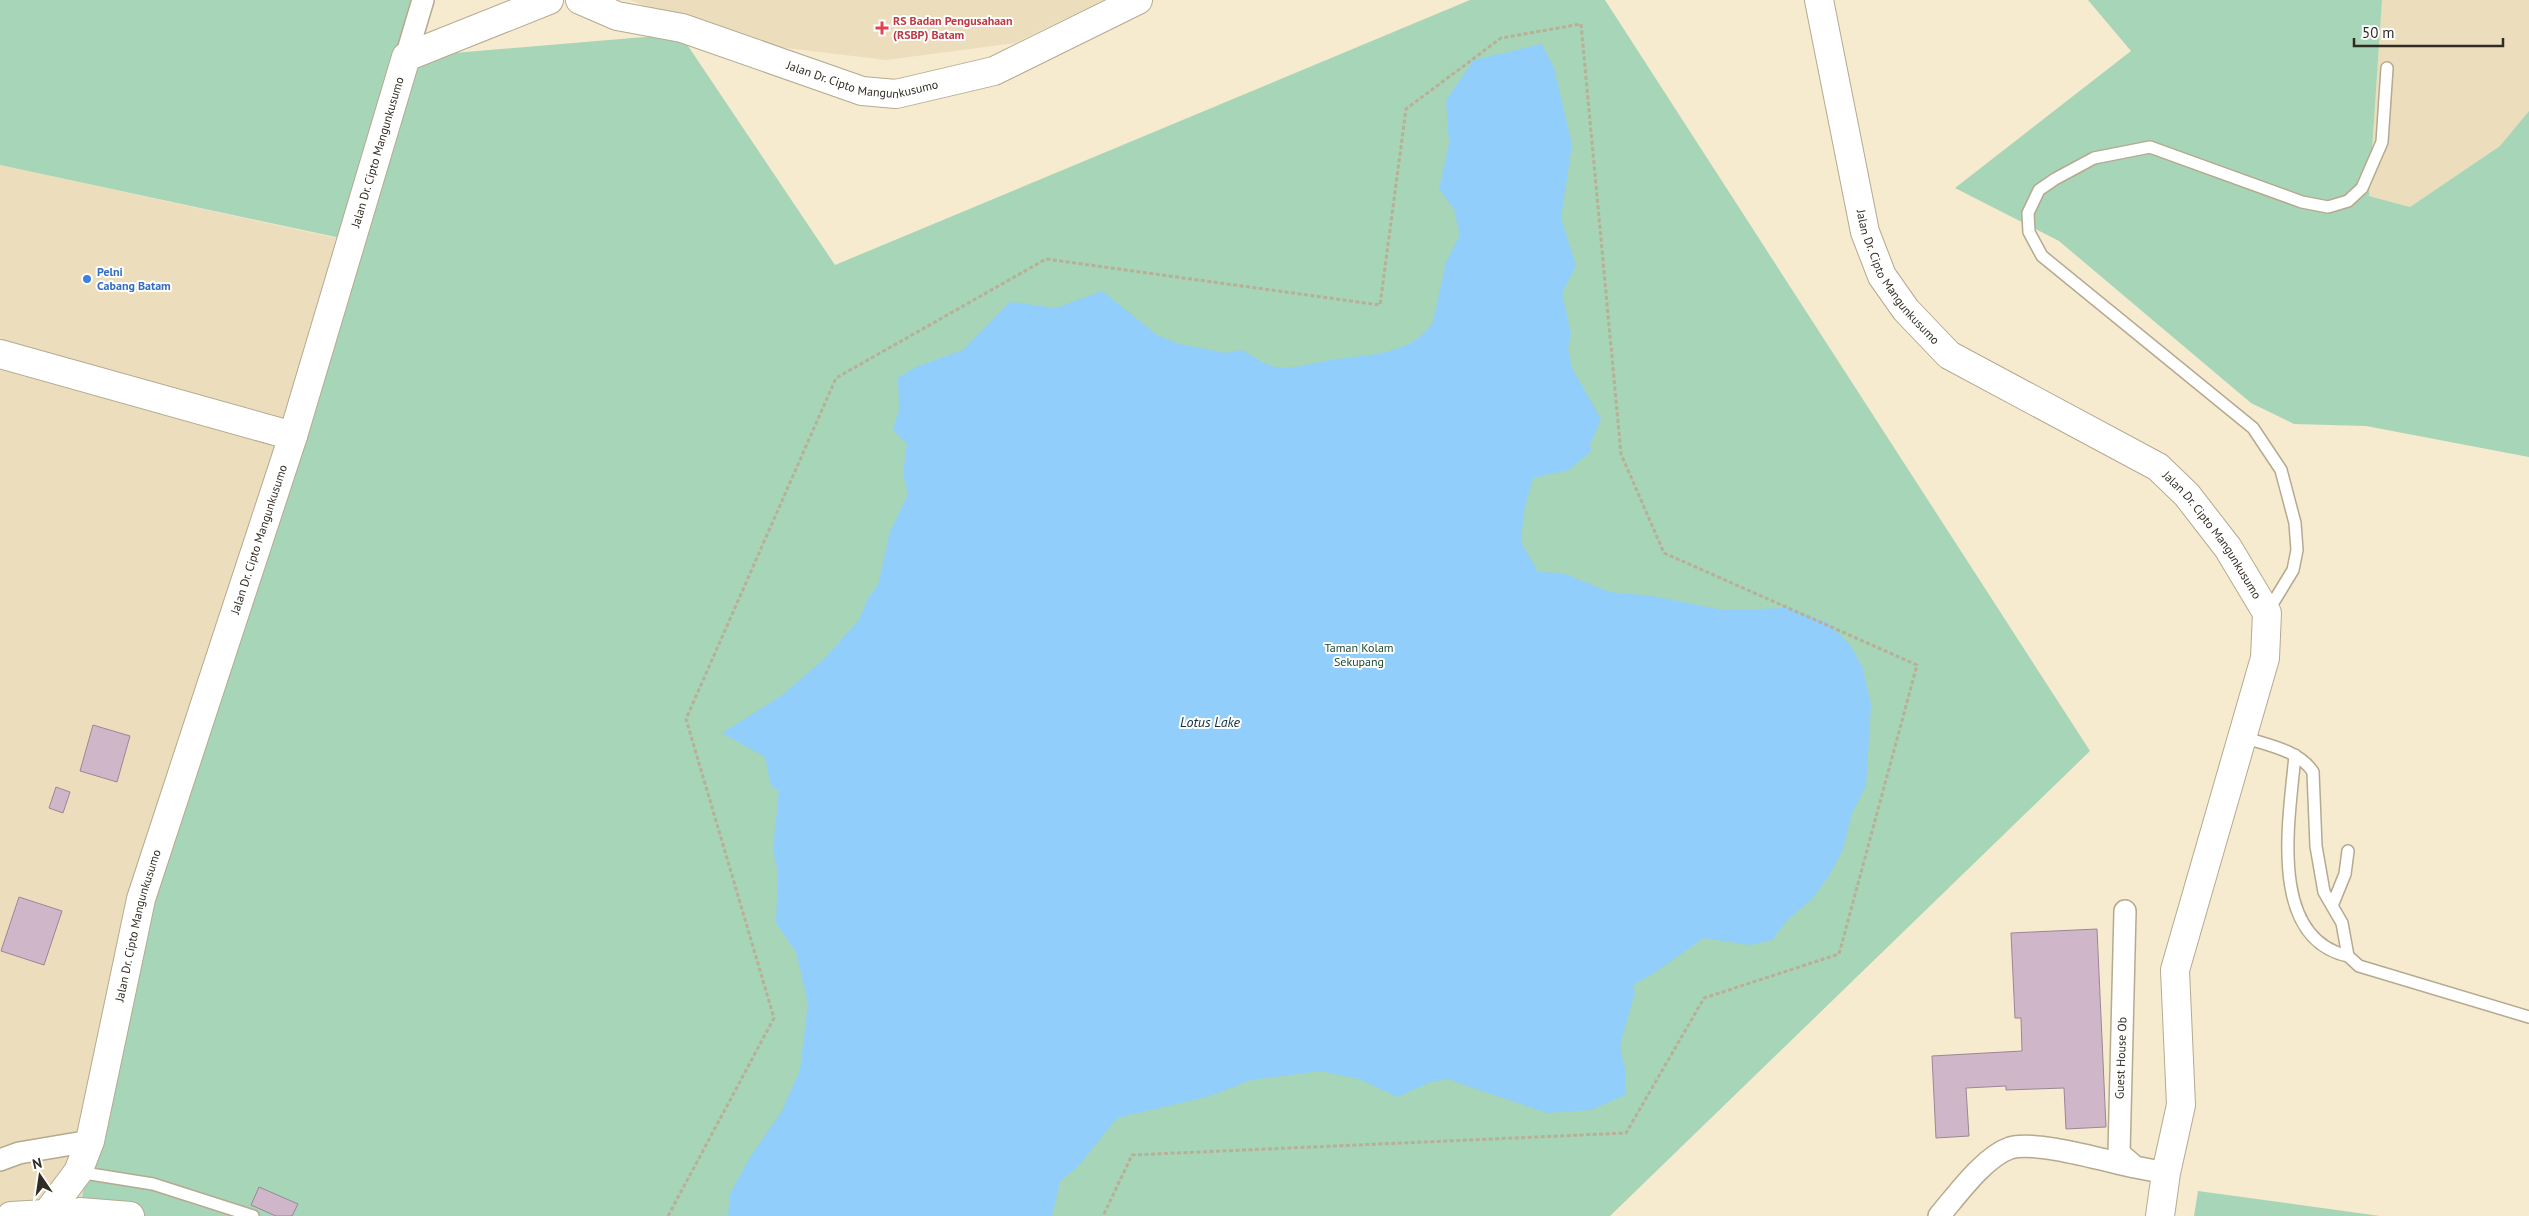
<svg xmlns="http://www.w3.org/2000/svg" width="2529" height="1216" font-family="'PT Sans',sans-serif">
<rect width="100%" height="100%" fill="#f6eacf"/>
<path fill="#ecddbc" d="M630,0H1104L1015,43L886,60L786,48L663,13Z
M2382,0H2529V111L2500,146L2410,207L2369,196Z
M0,165L345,240L90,1141L80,1212L0,1216Z"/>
<path fill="#a7d5b7" d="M0,0H424L406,57L680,34L835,265L1470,0H1605L2090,751L1610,1216H130L80,1212L90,1141L141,899L345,239L0,165Z
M2088,0H2382L2369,196L2410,207L2500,146L2529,111V457L2366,426L2294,424L2251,403L2059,241L1955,188L2131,51Z
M2198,1191L2380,1216H2194Z"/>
<path fill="#91cefb" d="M1542,44L1554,68L1572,145L1561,218L1576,266L1562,293L1571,334L1568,349L1572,368L1601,419L1590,445L1591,451L1569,470L1533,478L1524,511L1521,542L1538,572L1562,573L1610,592L1652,596L1723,610L1787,608L1828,623L1850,645L1862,666L1871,704L1866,786L1852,813L1843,849L1829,876L1811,900L1788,919L1772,940L1750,945L1704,938L1654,973L1633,985L1635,992L1620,1046L1625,1068V1095L1591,1110L1547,1113L1447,1079L1431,1082L1397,1097L1359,1079L1320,1071L1251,1080L1210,1096L1117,1118L1080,1164L1060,1182L1052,1216H728L730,1194L749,1159L782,1111L800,1070L808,1003L796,952L776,923L778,872L773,850L779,791L771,786L765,757L722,733L781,696L824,659L859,620L868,598L878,585L890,532L908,494L903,472L907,444L893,430L899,409L898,378L916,367L963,350L1010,302L1056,308L1102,291L1157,335L1179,344L1226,353L1242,350C1251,355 1262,363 1272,366C1288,371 1309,364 1325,361C1361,354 1410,358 1433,322L1446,262L1460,235L1454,209L1439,189L1449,143L1446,100L1474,60Z"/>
<path fill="#cfb7c9" stroke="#9d8597" d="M93,725L130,736L117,782L80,771Z
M56,787L70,792L63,813L49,808Z
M19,897L62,911L44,965L1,951Z
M2097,929L2106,1127L2066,1129L2064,1088L2006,1090V1086L1966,1088L1969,1136L1936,1138L1932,1056L2022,1051L2021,1018H2015L2011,933Z
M259,1187L298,1204L292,1216H276L251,1205Z"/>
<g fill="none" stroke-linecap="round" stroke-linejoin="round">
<defs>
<path id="service" d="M2268,611L2293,570L2297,550L2295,523L2281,470L2253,428L2042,256L2029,232L2028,213L2039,190L2055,179L2094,158L2150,147L2302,202L2328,207L2348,201L2362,188L2382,142L2387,68
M2243,737C2267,745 2299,750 2313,772L2316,846L2324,892L2342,923L2348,956L2359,966L2529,1017
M2295,755C2290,815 2266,938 2348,956
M2332,906L2345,874L2348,851
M78,1172L153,1184L253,1216"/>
<path id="minor" d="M406,57L423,0
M2125,911L2119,1153L2135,1167L2166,1173
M0,1160L19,1153L90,1141
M1939,1216C1957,1195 1984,1157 2010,1148C2036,1140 2106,1161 2135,1167"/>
<g id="tertiary">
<path id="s1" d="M580,0L617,16L682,28L862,91L896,94L994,71L1138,0"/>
<path id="s2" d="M1819,0L1865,232L1882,276L1906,310L1949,355L2158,467L2187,495L2228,548L2267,613L2265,658L2175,970L2181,1105L2166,1173L2160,1216"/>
<path d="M0,354L293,436"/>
<path d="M11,1216L63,1213"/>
<path id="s3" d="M45,1216L78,1172L90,1141L141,899L293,436L406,57L549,0"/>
</g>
<path id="trunk" d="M80,1212L130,1216"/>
</defs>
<use href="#service" stroke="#b5aa90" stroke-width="14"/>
<use href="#minor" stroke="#b5aa90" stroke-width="24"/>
<use href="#tertiary" stroke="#b5aa90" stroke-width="30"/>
<use href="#trunk" stroke="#b5aa90" stroke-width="30"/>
<path stroke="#b9af99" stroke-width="3" stroke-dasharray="4 2.5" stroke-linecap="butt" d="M668,1216L774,1018L686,719L836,378L1046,259L1380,305L1406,109L1501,38L1581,24L1621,454L1664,553L1917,665L1839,954L1704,998L1626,1133L1132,1155L1103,1216"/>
<use href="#service" stroke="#fff" stroke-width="11"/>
<use href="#minor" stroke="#fff" stroke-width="21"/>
<use href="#tertiary" stroke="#fff" stroke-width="28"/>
<use href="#trunk" stroke="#fff" stroke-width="28"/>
</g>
<path fill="#e0444e" stroke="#fff" stroke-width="2" d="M879.5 20.5h5v5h5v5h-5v5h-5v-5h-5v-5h5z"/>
<circle fill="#3f7fe0" stroke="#fff" stroke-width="2" cx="87" cy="279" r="5"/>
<g text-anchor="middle" stroke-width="4" stroke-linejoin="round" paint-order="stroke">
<g font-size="12" font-weight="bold" fill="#be3a42" stroke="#fff" text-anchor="start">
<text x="893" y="25">RS Badan Pengusahaan<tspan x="893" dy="14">(RSBP) Batam</tspan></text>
</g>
<g font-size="12" fill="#312c22" stroke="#fff">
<text dy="4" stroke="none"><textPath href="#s1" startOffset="296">Jalan Dr. Cipto Mangunkusumo</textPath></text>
<text dy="4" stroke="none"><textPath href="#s3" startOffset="1119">Jalan Dr. Cipto Mangunkusumo</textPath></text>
<text dy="4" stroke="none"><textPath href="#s2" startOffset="292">Jalan Dr. Cipto Mangunkusumo</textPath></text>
<text dy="4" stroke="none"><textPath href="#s2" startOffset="712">Jalan Dr. Cipto Mangunkusumo</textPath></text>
<text dy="4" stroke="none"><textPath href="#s3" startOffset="714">Jalan Dr. Cipto Mangunkusumo</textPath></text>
<text dy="4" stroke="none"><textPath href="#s3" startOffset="309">Jalan Dr. Cipto Mangunkusumo</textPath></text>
<text transform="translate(2121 1058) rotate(-88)" y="4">Guest House Ob</text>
</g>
<g font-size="12" font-weight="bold" fill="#366cbe" stroke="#fff" text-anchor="start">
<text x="97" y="276">Pelni<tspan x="97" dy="14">Cabang Batam</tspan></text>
</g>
<g font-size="12" fill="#184a30" stroke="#fff">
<text x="1359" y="652">Taman Kolam<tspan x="1359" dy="14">Sekupang</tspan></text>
</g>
<g font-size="14" font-style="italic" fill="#112d3f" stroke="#fff">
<text x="1210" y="727">Lotus Lake</text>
</g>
</g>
<g transform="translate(40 1176) rotate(347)" stroke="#ffffff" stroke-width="4" paint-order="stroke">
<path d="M0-4L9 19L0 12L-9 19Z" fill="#312c22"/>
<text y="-8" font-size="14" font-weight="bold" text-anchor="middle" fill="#312c22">N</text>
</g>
<path d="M2354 38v8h149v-8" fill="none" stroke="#312c22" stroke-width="2.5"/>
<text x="2362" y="38" font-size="15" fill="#312c22" stroke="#ffffff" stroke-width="4" paint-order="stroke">50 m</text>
</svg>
